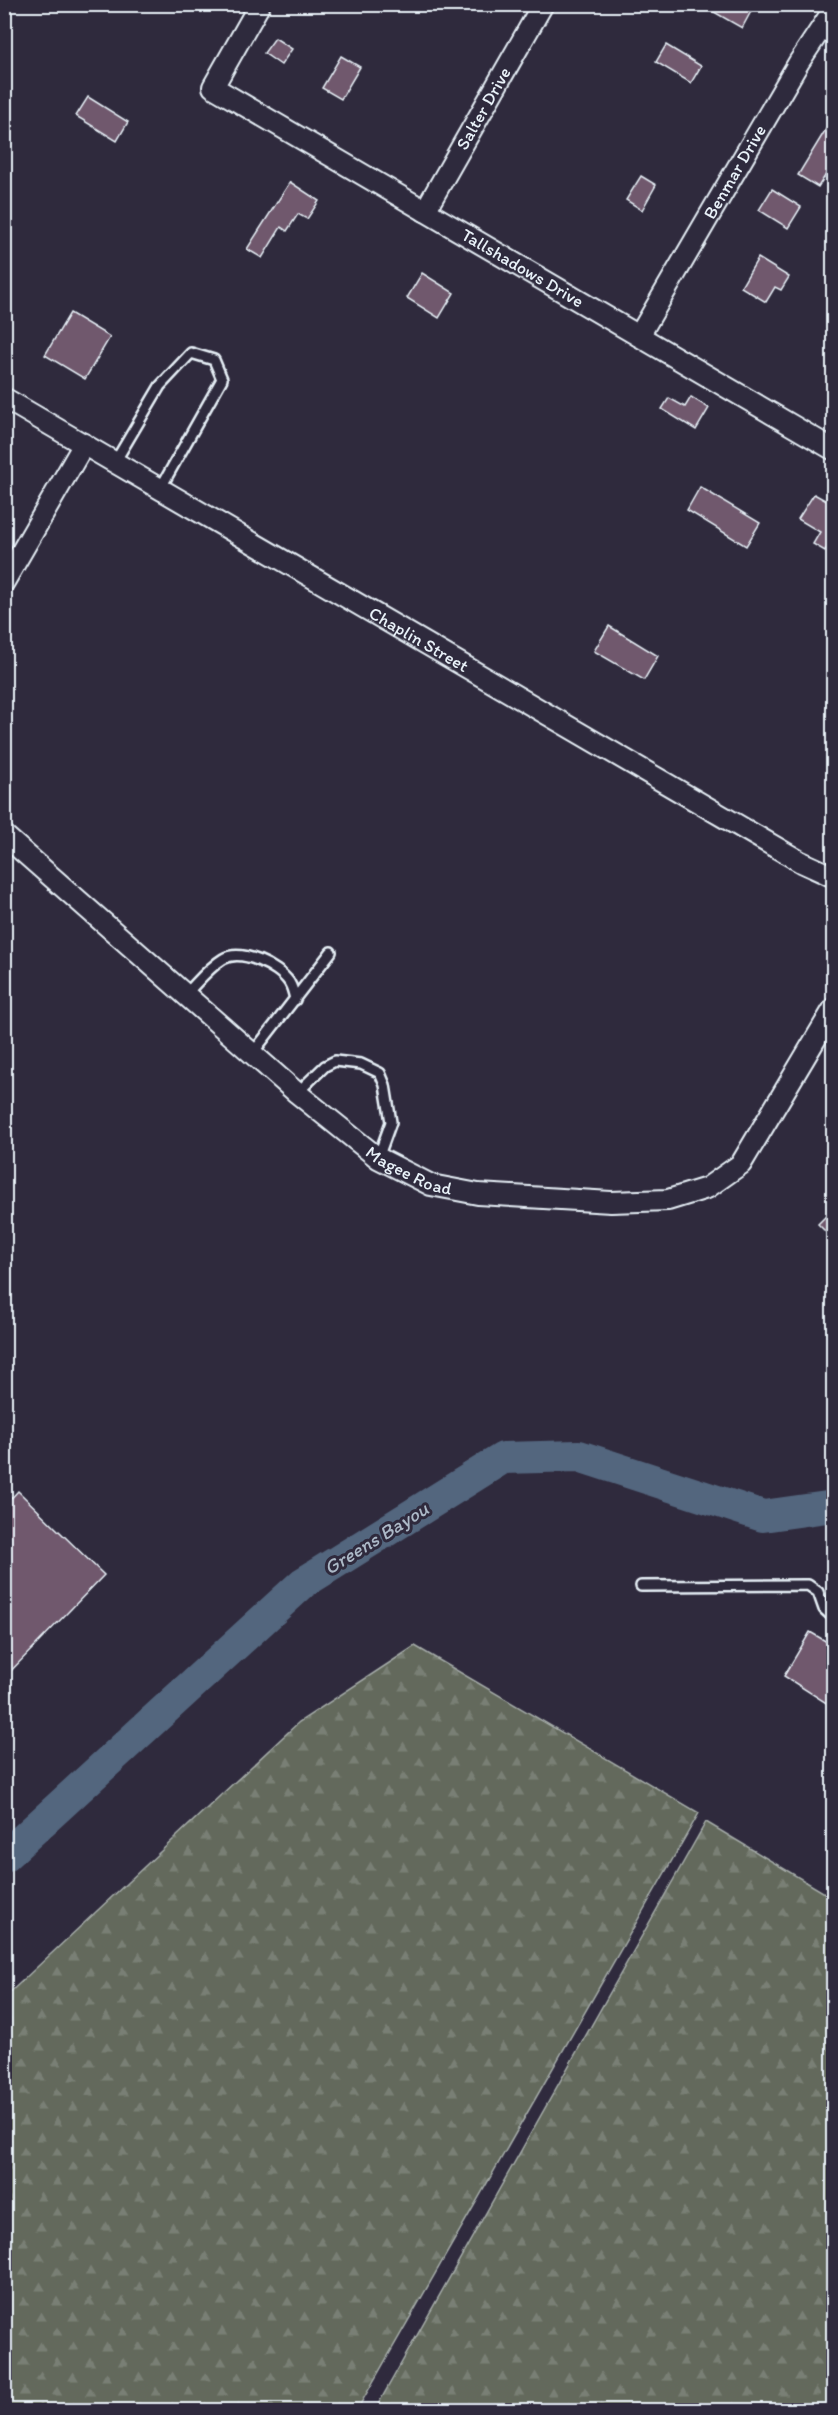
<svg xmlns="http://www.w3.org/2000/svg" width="838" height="2415" font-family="Itim,sans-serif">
<defs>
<pattern id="forest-firs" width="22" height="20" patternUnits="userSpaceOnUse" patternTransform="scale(1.5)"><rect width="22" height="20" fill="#63695c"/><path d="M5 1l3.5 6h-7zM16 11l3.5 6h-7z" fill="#797f74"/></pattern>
</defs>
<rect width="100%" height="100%" fill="#2f2a3d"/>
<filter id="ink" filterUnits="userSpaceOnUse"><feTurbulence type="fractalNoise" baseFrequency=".0167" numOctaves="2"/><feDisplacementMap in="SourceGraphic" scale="12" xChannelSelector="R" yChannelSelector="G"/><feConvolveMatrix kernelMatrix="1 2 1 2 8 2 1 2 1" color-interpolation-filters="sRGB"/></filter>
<g filter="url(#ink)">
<path fill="url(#forest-firs)" stroke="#a6adaa" stroke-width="1.5" d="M415,1646L699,1813L357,2410H5V1997L299,1722Z
M706,1822L833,1898V2410H375Z"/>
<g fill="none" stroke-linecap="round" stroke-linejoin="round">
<path stroke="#53667e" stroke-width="32" d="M4,1857L303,1583L503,1458L579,1456L763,1516L834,1506"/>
</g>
<path fill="#6f596d" stroke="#e8f1f8" stroke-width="1.5" d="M700,4H755L742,28Z
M275,38L292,49L281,65L264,53Z
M666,45L701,66L691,83L656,62Z
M341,56L360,67L341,99L322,88Z
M88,97L128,122L117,141L76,116Z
M834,116V162L818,187L798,175Z
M641,176L656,185L642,210L626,200Z
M290,182L319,201L307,219L298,214L287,231L281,227L262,258L247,249Z
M772,189L801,207L788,228L759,210Z
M758,258L789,277L781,290L775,287L766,302L741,287Z
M422,273L454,293L439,318L407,298Z
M70,313L110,337L85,379L45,355Z
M691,397L709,408L696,430L662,409L669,398L685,407Z
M700,487L760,523L746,546L687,510Z
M814,494L834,505V541L832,539L825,551L813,544L820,532L798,519Z
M609,626L658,656L644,680L594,651Z
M834,1208V1240L818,1224Z
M18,1491L104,1575L4,1678V1506Z
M810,1632L834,1646V1708L784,1676Z"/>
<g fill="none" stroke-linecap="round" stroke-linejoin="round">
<defs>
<path id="service" d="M115,462L160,386L191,353L214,360L222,379L160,489
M185,995C197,983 208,968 223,959C241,948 278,966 289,982C292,987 294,994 295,1000
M252,1054L331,952
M297,1093L325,1066L335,1061L361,1064L380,1073L385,1085L391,1122L378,1158
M641,1586L808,1585L818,1592L824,1609L834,1618"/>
<g id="minor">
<path id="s1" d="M260,4L213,87L834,450"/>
<path id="s2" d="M425,211L543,4"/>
<path id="s3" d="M639,336L799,62L834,9"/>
<path id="s4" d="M4,398L801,862L834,877"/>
<path d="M4,582L84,444"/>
<path id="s5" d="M4,835L297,1093L378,1158L431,1185L478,1194L611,1202L668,1200L707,1188L741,1164L834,1008"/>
</g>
</defs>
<use href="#service" stroke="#e8f1f8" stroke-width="14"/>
<use href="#minor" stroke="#e8f1f8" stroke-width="24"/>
<use href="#service" stroke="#2f2a3d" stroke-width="9"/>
<use href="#minor" stroke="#2f2a3d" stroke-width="20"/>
</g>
</g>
<g text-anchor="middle" stroke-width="6" stroke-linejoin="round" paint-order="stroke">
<g font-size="18" fill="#e8f1f8" stroke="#2f2a3d">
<text dy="6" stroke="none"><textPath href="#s2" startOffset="118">Salter Drive</textPath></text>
<text dy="6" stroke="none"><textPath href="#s3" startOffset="190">Benmar Drive</textPath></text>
<text dy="6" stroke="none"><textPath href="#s1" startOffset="454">Tallshadows Drive</textPath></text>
<text dy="6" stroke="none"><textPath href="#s4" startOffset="480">Chaplin Street</textPath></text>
<text dy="6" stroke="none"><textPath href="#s5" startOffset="528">Magee Road</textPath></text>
</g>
<g font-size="20" font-style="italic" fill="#acb9c7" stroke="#2f2a3d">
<text transform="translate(376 1538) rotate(-32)" y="7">Greens Bayou</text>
</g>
</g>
<rect width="838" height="2415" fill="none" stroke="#2f2a3d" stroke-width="24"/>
<rect x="12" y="12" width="814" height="2391" fill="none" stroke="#e8f1f8" stroke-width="2" filter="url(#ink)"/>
</svg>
